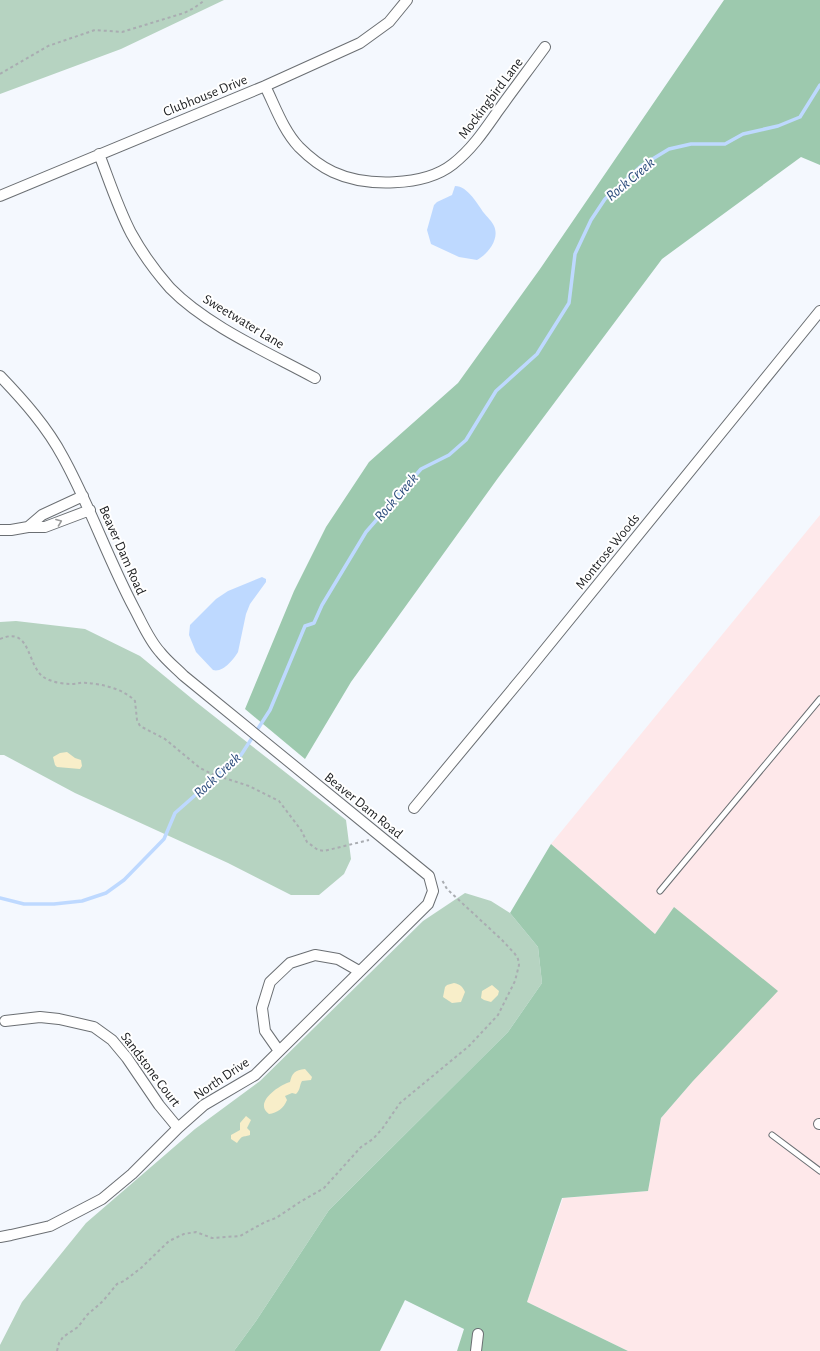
<svg xmlns="http://www.w3.org/2000/svg" width="820" height="1351" font-family="'Alegreya Sans',sans-serif">
<rect width="100%" height="100%" fill="#f4f8fe"/>
<path fill="#fee8ea" d="M820,515V1351H628L527,1302L563,1198L648,1191L661,1118L693,1081L674,907L655,934L551,844Z"/>
<path fill="#b6d3c1" d="M0,0H224L121,49L0,94Z
M16,621L85,629L140,656L196,702L346,820L351,859L344,874L319,895H291L228,863L75,793L4,755H0V622Z
M465,893L491,901L510,913L538,947L542,983L508,1032L329,1210L256,1321L234,1351H0V1345L22,1302L86,1223L195,1129L260,1081L423,921Z"/>
<path fill="#9dc9ae" d="M724,0H820V165L801,157L662,259L498,478L351,682L305,759L245,709L294,591L326,527L369,462L458,383L540,269Z
M551,844L655,934L674,907L778,991L693,1081L661,1118L648,1191L562,1198L527,1302L628,1351H457L464,1329L405,1300L380,1351H234L256,1321L329,1210L508,1032L542,983L538,947L510,913Z"/>
<path fill="#f8eec9" d="M67,752L75,758L81,760L82,766L80,769L57,767L55,765L53,757L60,753Z
M454,983C460,984 463,987 465,992L461,1002L452,1003L443,997L445,987L447,985Z
M492,985L499,991L498,995L491,1002L484,1000L481,998L482,991Z
M305,1069L312,1077L311,1080L302,1081C299,1086 301,1089 296,1094L292,1093L285,1096L287,1100C284,1108 277,1113 269,1114C253,1103 279,1085 290,1082C292,1073 295,1070 305,1069Z
M246,1116L251,1120L247,1128L250,1131V1135C242,1138 243,1134 237,1143L231,1139V1135L240,1130V1123Z"/>
<path fill="#bed9ff" d="M455,186C468,186 478,205 484,213C487,217 492,221 494,226C500,239 488,254 477,260L459,257L431,244L427,230L434,205L437,202L452,195Z
M262,577L266,579V582L250,604L246,614L238,652C234,659 223,673 213,670L196,652L189,635L190,625L216,599L228,591Z"/>
<g fill="none" stroke-linecap="round" stroke-linejoin="round">
<path stroke="#bed9ff" stroke-width="3.5" d="M0,898L24,904H54L82,901L106,893L124,880L164,839L175,813L241,755L270,710L305,626L314,623L322,605L366,532L421,469L449,455L466,440L496,391L537,354L569,303L575,254L591,220L605,199L641,166L669,149L691,144H725L743,134L778,126L800,117L820,85"/>
<defs>
<path id="lane" d="M660,891L820,699
M772,1135L820,1171"/>
<path id="street" d="M265,86C275,106 283,130 299,147C309,157 320,166 333,172C365,187 424,187 453,164C472,149 484,131 498,111C513,90 529,69 545,47
M99,154C109,180 118,208 131,233C142,253 155,271 170,288C207,326 269,353 315,378
M0,196L265,86L360,43L389,22L407,0
M0,376C24,401 47,427 63,457C90,506 108,559 134,608C142,623 149,640 160,652C167,661 176,668 184,676L429,876L433,891L428,904L255,1075L204,1105L178,1128L132,1174L102,1199L50,1226L11,1235L0,1237
M28,527L42,515L83,496
M0,530H11L28,527H45L90,510
M414,808L526,673L820,311
M5,1021L40,1017L59,1019L94,1027L112,1040L127,1058L159,1105L178,1128
M279,1051L265,1031L262,1008L270,982L290,963L315,955L338,959L359,971
M819,1124H820
M476,1351L478,1334"/>
</defs>
<use href="#lane" stroke="#6b6f73" stroke-width="7"/>
<use href="#street" stroke="#6b6f73" stroke-width="12"/>
<path stroke="#a9acb1" stroke-width="2" stroke-dasharray="3 3" stroke-linecap="butt" d="M0,74L48,46L95,30L122,32L184,13L194,8L205,0
M0,639C32,625 26,667 45,678C52,682 63,684 71,684C77,684 81,682 87,683C102,684 124,689 135,701L137,720L140,726L165,739L200,768L212,774L249,786L279,801L301,830L307,842L318,850L324,851L369,840
M57,1351L59,1343L63,1337L78,1327L87,1315L103,1301L117,1284L124,1281L141,1268L169,1241L184,1234L196,1232L212,1238L240,1236L265,1222L276,1218L300,1202L324,1188L361,1147L373,1139L382,1129L400,1103L469,1046L498,1015L515,981L519,965L518,959L515,954L502,940L447,889L442,880"/>
<use href="#lane" stroke="#fff" stroke-width="5"/>
<use href="#street" stroke="#fff" stroke-width="10"/>
</g>
<defs><path id="oneway-chevron" d="M-2-3.5L2.5 0L-2 3.5" fill="none" stroke-width="1.6" stroke-linecap="round" stroke-linejoin="round"/></defs>
<use stroke="#9b9c9c" href="#oneway-chevron" transform="translate(59 522) rotate(-21)"/>
<g text-anchor="middle" stroke-width="4" stroke-linejoin="round" paint-order="stroke">
<g font-size="14" fill="#202224" stroke="#fff">
<text transform="translate(205 95) rotate(-22)" y="5">Clubhouse Drive</text>
<text transform="translate(490 98) rotate(-53)" y="5">Mockingbird Lane</text>
<text transform="translate(244 321) rotate(31)" y="5">Sweetwater Lane</text>
<text transform="translate(123 550) rotate(66)" y="5">Beaver Dam Road</text>
<text transform="translate(607 551) rotate(-51)" y="5">Montrose Woods</text>
<text transform="translate(364 805) rotate(39)" y="5">Beaver Dam Road</text>
<text transform="translate(151 1069) rotate(53)" y="5">Sandstone Court</text>
<text transform="translate(221 1078) rotate(-34)" y="5">North Drive</text>
</g>
<g font-size="15" font-style="italic" fill="#2a4b7b" stroke="#fff">
<text transform="translate(630 179) rotate(-40)" y="5">Rock Creek</text>
<text transform="translate(396 497) rotate(-49)" y="5">Rock Creek</text>
<text transform="translate(217 775) rotate(-43)" y="5">Rock Creek</text>
</g>
</g>
</svg>
